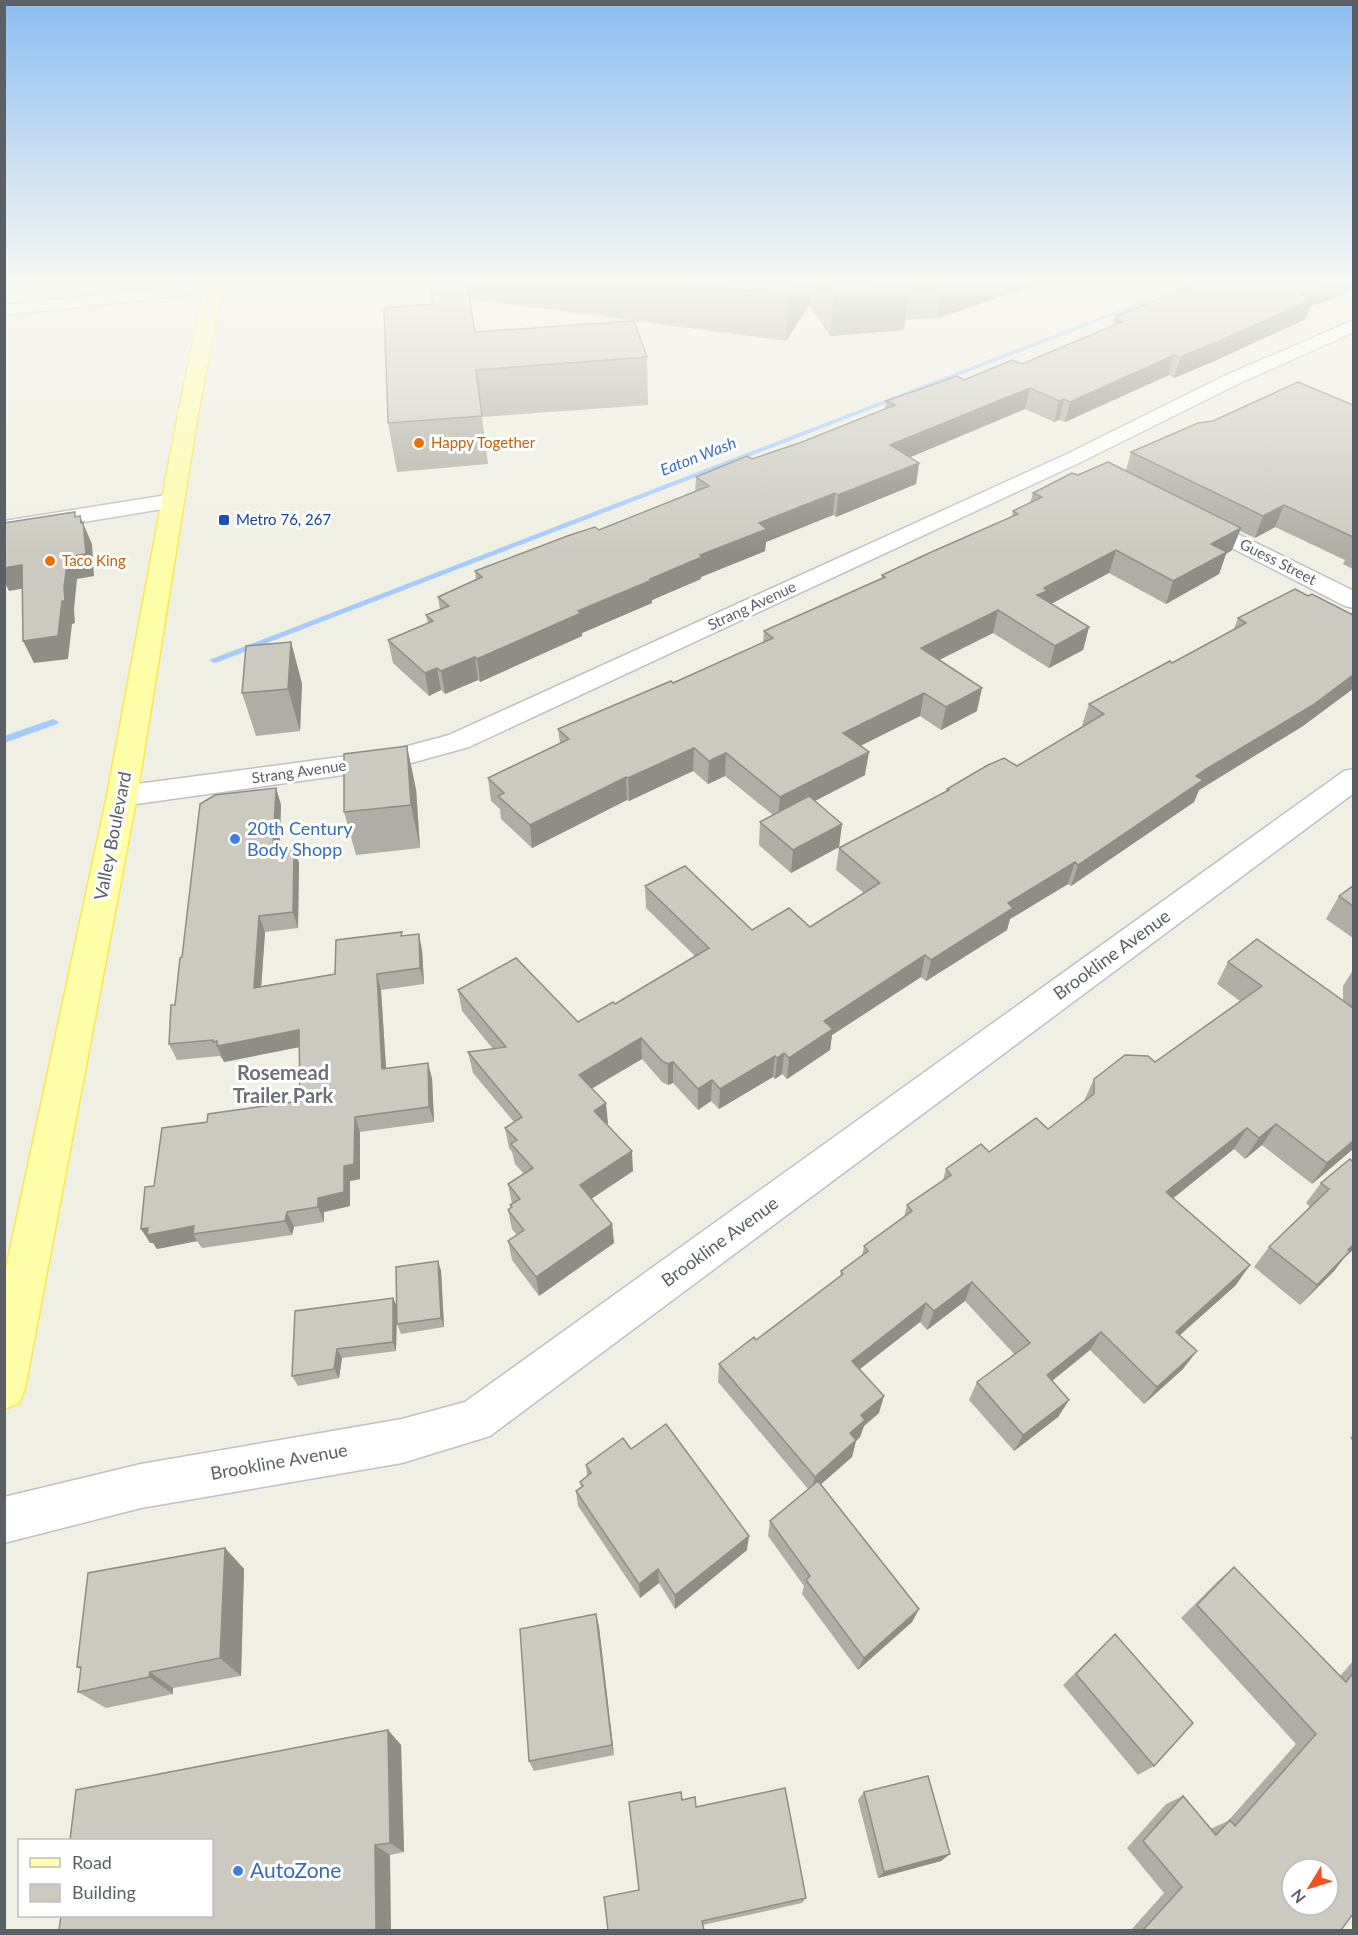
<svg xmlns="http://www.w3.org/2000/svg" width="1358" height="1935" font-family="Lato,sans-serif">
<rect width="100%" height="100%" fill="#f0efe3"/>
<g fill="none" stroke-linecap="round" stroke-linejoin="round">
<path fill="#a4caff" fill-rule="evenodd" d="M1189,283H1198L218,662L214,663L209,660Z
M53,719L59,722L57,724L4,743V736Z"/>
<defs>
<path id="minor" d="M207,283H219L222,287L219,291L213,292L4,315V305Z
M1354,320V332L1238,384L1081,462L469,747L393,768L122,806L112,803L107,796L112,789L122,786L393,750L449,735L1067,454L1224,376Z
M173,494L181,496L184,501L181,506L4,535V521Z
M1195,513L1354,591V608L1345,606L1187,525L1184,520L1187,515Z
M1354,769V793L490,1436L402,1463L141,1508L4,1543V1497L141,1464L402,1419L465,1402L1344,771Z"/>
<path id="primary" d="M205,283H223L198,414L137,796L25,1388L19,1403L4,1409V1278L107,796L178,414Z"/>
</defs>
<use href="#minor" stroke="#bdc0c6" stroke-width="3"/>
<use href="#primary" stroke="#fee64e" stroke-width="3"/>
<use href="#minor" fill="#fff" fill-rule="evenodd"/>
<use href="#primary" fill="#fffea9" fill-rule="evenodd"/>
</g>
<path fill="#afada5" d="M428,283H1041L938,318L905,320L904,330L830,336L809,305L786,341L470,299L475,332L647,357L648,405L482,417L488,464L397,472L388,423L432,305Z
M1310,307L1306,319L1210,363L1174,378L1169,375L1065,422L1059,420L1054,422L1025,409L910,457L919,463L916,484L836,517L833,515L766,542L765,551L701,577V579L652,600V603L582,633V636L480,682L478,680L445,694L441,690L429,696L393,663L388,640L428,623L426,615L440,610L438,597L476,580L475,571L599,530L695,491L696,477L752,459L802,442L885,409L886,401L1022,364L1113,326L1116,316Z
M1353,405V569L1343,564L1345,560L1275,527L1255,538L1240,531L1232,550L1226,554L1219,574L1166,604L1109,573L1051,604L1089,627L1083,650L1049,668L993,633L939,660L977,711L941,730L920,716L860,746L865,775L815,801L842,824L839,847L791,873L759,845L760,822L773,815L725,776L708,784L693,771L629,801L627,800L532,848L501,819L500,809L491,801L488,778L560,743L558,729L673,683L763,642L764,631L882,578V575L1012,517L1013,511L1030,503L1033,493L1078,475L1126,470L1131,452Z
M1295,589L1303,726L1199,790L1194,802L1071,886L1068,884L1010,919L1007,930L926,981L921,977L832,1035L830,1050L787,1079L782,1074L775,1079L773,1077L719,1109L711,1101L698,1110L673,1083L668,1085L662,1082L642,1059L592,1088L608,1123L607,1124L633,1171L591,1199L612,1224L614,1243L539,1296L512,1260L508,1241L517,1235L512,1229L508,1210L511,1208L510,1205L512,1204L508,1184L524,1174L515,1164L512,1152L509,1148L505,1128L514,1122L473,1073L468,1052L493,1049L462,1011L458,990L578,1022L615,1004L695,956L646,908L645,886L752,930L810,927L864,893L836,870L839,848L947,792V789L1017,766L1083,726L1082,725L1089,704L1172,663L1234,629L1238,618Z
M291,642L302,684L300,731L256,736L242,693Z
M276,788L281,805L279,848L294,846L299,863L298,928L265,932L261,986L335,974L403,935L422,950L424,984L381,990L386,1068L432,1078L434,1122L360,1132V1179L350,1181V1206L324,1212V1222L294,1227L292,1235L202,1248L197,1241L157,1249L153,1243H150L154,1186L207,1122L300,1101L299,1047L224,1062L222,1058H221L220,1056L177,1060L169,1044L175,1005Z
M416,789L420,848L356,855L344,812Z
M1353,886V938L1326,919L1339,896Z
M1228,962L1343,1000V986L1353,970V1149L1312,1184L1262,1145L1245,1159L1234,1149L1173,1198L1236,1285L1180,1335L1183,1369L1144,1404L1090,1350L1052,1381L1069,1400L1058,1417L1014,1451L969,1400L977,1382L1014,1354L965,1301L927,1330L920,1322L860,1369L879,1413L864,1426L860,1437L856,1441L852,1457L821,1484L919,1609L912,1622L858,1670L802,1594L804,1586L768,1536L770,1521L808,1489L718,1382L719,1364L756,1340L840,1276L841,1271L862,1256L864,1246L904,1217L907,1205L943,1180L946,1169L989,1152L1048,1129L1084,1101L1094,1079L1155,1062L1240,1001L1217,984Z
M1350,1159L1344,1258L1334,1271L1300,1305L1254,1267L1269,1247L1310,1207L1306,1203L1321,1183Z
M438,1261L441,1271L444,1327L401,1334L397,1324Z
M393,1298L397,1307L396,1351L342,1358L339,1378L298,1386L292,1376Z
M1353,1434V1441L1350,1438Z
M631,1449L747,1550L675,1609L659,1583L640,1598L578,1506L576,1491L581,1487L580,1482L587,1476L586,1465Z
M225,1548L244,1569L241,1676L173,1688V1694L106,1708L78,1692L81,1670L77,1667Z
M1234,1567L1340,1676L1353,1661V1914L1341,1930H1131L1164,1893L1127,1848L1166,1804L1183,1796L1210,1829L1228,1821L1296,1744L1181,1618L1218,1581Z
M596,1614L599,1627L614,1755L534,1771L529,1761Z
M1115,1634L1154,1766L1138,1775L1063,1685Z
M388,1730L401,1745L404,1852L390,1855L59,1930Z
M864,1792L950,1854L941,1861L878,1878L858,1800Z
M682,1800L696,1807L806,1898L802,1903L703,1925Z"/>
<path fill="#8e8d86" d="M798,283H811L809,305L786,341L789,295Z
M943,283H1041L938,318Z
M1332,283H1353V291L1310,307L1306,319L1210,363L1174,378L1180,357L1300,294Z
M910,285L904,330L830,336L834,291Z
M1174,355L1169,375L1065,422L1070,402Z
M1030,388L1025,409L887,467L890,445Z
M1064,399L1059,420L1054,422L1059,401Z
M919,463L916,484L836,517L838,495Z
M835,493L833,515L766,542L765,551L701,577V579L652,600V603L582,633V636L480,682L477,659L700,555L759,523Z
M1284,505L1275,527L1255,538L1263,516Z
M80,516L92,544L94,576L77,579L74,609L75,623L72,624L68,659L34,663L23,641L64,587L68,557L81,523Z
M1241,528L1232,550L1226,554L1219,574L1166,604L1173,581L1211,544Z
M1116,550L1109,573L1043,608L1037,595L1044,588Z
M22,565L32,587L9,591L4,581V568Z
M998,610L993,633L917,671L921,648Z
M1089,627L1083,650L1049,668L1055,646Z
M291,642L302,684L300,731L288,689Z
M475,657L478,680L445,694L441,671Z
M437,668L441,690L429,696L425,673Z
M1353,675V689L1303,726L1199,790L1194,802L1071,886L1078,865L1196,776Z
M982,688L977,711L941,730L946,707Z
M924,693L920,716L840,756L843,733Z
M407,746L416,789L420,848L411,805Z
M694,748L693,771L629,801L628,778Z
M869,752L865,775L778,820L780,797Z
M726,753L725,776L708,784L709,761Z
M626,777L627,800L532,848L530,825Z
M276,788L281,805L279,866L273,849Z
M842,824L839,847L791,873L793,850Z
M294,846L299,863L298,928L293,912Z
M1075,862L1068,884L1010,919L1007,930L926,981L931,960L1008,903Z
M259,916L265,932L260,1004L254,988Z
M419,934L422,950L424,984L420,968Z
M925,955L921,977L832,1035L830,1050L787,1079L789,1058L824,1021Z
M377,974L381,990L387,1084L382,1069Z
M299,1030L305,1046L224,1062L217,1046Z
M641,1038L642,1059L581,1095L579,1075Z
M784,1053L782,1074L775,1079L777,1058Z
M775,1056L773,1077L719,1109L720,1089Z
M673,1062V1083L668,1085V1064Z
M428,1063L432,1078L434,1122L429,1107Z
M712,1080L711,1101L698,1110V1089Z
M606,1103L608,1123L596,1131L594,1111Z
M355,1117L360,1132V1179L350,1181V1206L324,1212V1222L318,1207V1198L344,1166Z
M1276,1124L1262,1145L1245,1159L1259,1138Z
M1247,1128L1234,1149L1155,1213L1166,1192Z
M1353,1141V1149L1312,1184L1327,1163Z
M632,1151L633,1171L582,1205L580,1185Z
M287,1212L294,1227L292,1235L285,1221Z
M612,1224L614,1243L539,1296L536,1277Z
M194,1226L193,1234L197,1241L157,1249L153,1243H150L141,1229L148,1228Z
M1353,1245V1250L1344,1258L1334,1271L1300,1305L1348,1250Z
M438,1261L441,1271L444,1327L441,1318Z
M1250,1265L1236,1285L1163,1350L1176,1332Z
M972,1282L965,1301L927,1330L934,1311Z
M393,1298L397,1307L396,1351L393,1342Z
M926,1303L920,1322L847,1379L852,1361Z
M1101,1332L1090,1350L1037,1393L1047,1375Z
M337,1349L342,1358L339,1378L334,1369Z
M1197,1351L1183,1369L1144,1404L1157,1387Z
M884,1396L879,1413L864,1426L860,1437L856,1441L852,1457L811,1493L815,1477L861,1415Z
M1069,1400L1058,1417L1014,1451L1023,1435Z
M749,1536L747,1550L675,1609V1595Z
M225,1548L244,1569L241,1676L220,1658Z
M658,1569L659,1583L640,1598L639,1584Z
M919,1609L912,1622L858,1670L864,1658Z
M596,1614L599,1627L614,1755L612,1745Z
M150,1672L173,1688V1694L149,1677Z
M388,1730L401,1745L404,1852L390,1843Z
M375,1845L390,1855L391,1930H376Z
M950,1854L941,1861L878,1878L884,1872Z"/>
<path fill="#cbc9c0" stroke="#8e8d86" stroke-width="1.5" fill-rule="evenodd" d="M430,283H467L475,332L634,321L647,357L476,370L482,416L388,423L384,308L434,304Z
M685,283H798L789,295Z
M828,283H908L910,285L834,291Z
M1200,283H1332L1300,294L1313,299L1217,342L1180,357L1174,355L1070,402L1064,399L1059,401L1030,388L890,445L919,463L838,495L835,493L759,523L767,529L700,555L702,557L650,579L652,580L578,611L581,613L477,659L475,657L441,671L437,668L425,673L388,640L433,621L426,615L449,606L438,597L482,577L475,571L570,535L595,527L599,530L709,486L696,477L747,456L752,459L802,442L895,405L886,401L957,376L964,380L1012,360L1022,364L1122,322L1115,320L1119,318L1116,316Z
M1298,382L1353,405V537L1284,505L1263,516L1131,452L1198,423L1213,421Z
M1108,462L1241,528L1211,544L1227,552L1173,581L1116,550L1044,588L1047,591L1037,595L1089,627L1055,646L998,610L921,648L982,688L946,707L924,693L843,733L869,752L780,797L726,753L709,761L694,748L628,778L626,777L530,825L498,796L504,793L488,778L569,739L558,729L671,681L673,683L773,638L764,631L885,577L882,575L927,554L1018,514L1013,511L1042,497L1033,493L1072,473L1078,475Z
M75,512V517L80,516L81,523L83,522L86,554L68,557L64,587L65,601H62L58,636L23,641L22,565L4,568V523Z
M1295,589L1308,596L1312,594L1353,615V675L1313,705L1208,768L1196,776L1203,780L1078,865L1075,862L1008,903L1013,908L931,960L925,955L824,1021L833,1029L789,1058L784,1053L777,1058L775,1056L720,1089L712,1080L698,1089L673,1062L668,1064L662,1061L641,1038L579,1075L606,1103L594,1111L632,1151L580,1185L612,1224L536,1277L508,1241L524,1230L508,1210L512,1207L510,1205L520,1199L508,1184L533,1168L511,1144L517,1140L505,1128L522,1117L468,1052L506,1047L458,990L516,958L578,1022L613,1002L615,1004L709,948L645,886L685,866L752,930L789,908L810,927L880,883L839,848L949,790L947,789L988,765L1004,758L1017,766L1104,714L1089,704L1170,661L1172,663L1246,623L1238,618Z
M291,642L288,689L242,693L246,646Z
M407,746L411,805L344,812V754Z
M276,788L273,849L294,846L293,912L259,916L254,988L335,974L336,940L402,932L401,936L419,934L420,968L377,974L382,1069L428,1063L429,1107L355,1117L354,1164L344,1166V1192L318,1198V1207L287,1212L285,1221L193,1234L194,1226L147,1235L148,1228L141,1229L145,1187L154,1186L162,1128L207,1122L208,1114L300,1101L299,1030L217,1046V1041L213,1042V1040L169,1044L171,1005H175L180,958L182,957L200,804L215,795Z
M809,796L842,824L793,850L760,822Z
M1353,886V906L1339,896Z
M1257,939L1353,1008V1141L1327,1163L1276,1124L1259,1138L1247,1128L1166,1192L1250,1265L1176,1332L1197,1351L1157,1387L1101,1332L1047,1375L1069,1400L1023,1435L977,1382L1030,1343L972,1282L934,1311L926,1303L852,1361L884,1396L861,1415L865,1420L850,1433L856,1440L815,1477L719,1364L754,1337L756,1340L843,1274L841,1271L868,1251L864,1246L912,1211L907,1205L951,1175L946,1169L981,1144L989,1152L1036,1118L1048,1129L1094,1094V1079L1125,1055L1148,1056L1155,1062L1262,986L1228,962Z
M1350,1159L1353,1162V1245L1348,1250L1350,1251L1317,1285L1269,1247L1329,1189L1321,1183Z
M438,1261L441,1318L397,1324L396,1267Z
M393,1298V1342L337,1349L334,1369L292,1376L295,1311Z
M666,1424L749,1536L675,1595L658,1569L639,1584L576,1491L583,1486L580,1482L591,1473L586,1465L623,1438L631,1449Z
M818,1481L919,1609L864,1658L806,1580L810,1576L770,1521Z
M225,1548L220,1658L150,1672L149,1677L78,1692L81,1667H77L88,1573Z
M1234,1567L1346,1682L1353,1673V1914L1341,1930H1143L1182,1887L1143,1841L1183,1796L1216,1835L1230,1820L1235,1826L1316,1734L1197,1605ZM1292,1869H1328V1905H1292Z
M596,1614L612,1745L529,1761L520,1629Z
M1115,1634L1193,1723L1154,1766L1076,1674Z
M388,1730L390,1843L375,1845L376,1930H59L61,1916H212V1840H70L76,1790Z
M928,1776L950,1854L884,1872L864,1792Z
M785,1788L806,1898L702,1921L704,1930H608L604,1897L639,1890L629,1802L681,1792L682,1800L695,1797L696,1807Z"/>
<linearGradient id="sky" x2="0" y2="1"><stop stop-color="#8dbdf1"/><stop offset="0.51" stop-color="#f8f8f2"/><stop offset="1" stop-color="#f8f8f2" stop-opacity="0"/></linearGradient>
<rect width="1358" height="553" fill="url(#sky)"/>
<g fill="#e8710a" stroke="#fff" stroke-width="2">
<circle cx="419" cy="443" r="6"/>
<circle cx="50" cy="561" r="6"/>
</g>
<rect fill="#1a4fb4" stroke="#fff" stroke-width="2" x="218" y="514" width="12" height="12" rx="3"/>
<g fill="#3f7fe0" stroke="#fff" stroke-width="2">
<circle cx="235" cy="839" r="6"/>
<circle cx="238" cy="1871" r="6"/>
</g>
<g text-anchor="middle" stroke-width="6" stroke-linejoin="round" paint-order="stroke">
<g font-size="15" fill="#c56008" stroke="#fff" text-anchor="start">
<text x="431" y="448">Happy Together</text>
<text x="62" y="566">Taco King</text>
</g>
<g font-size="15" fill="#164399" stroke="#fff" text-anchor="start">
<text x="236" y="525">Metro 76, 267</text>
</g>
<g font-size="15" fill="#5b5f66" stroke="#fff">
<text transform="translate(1278 562) rotate(27)" y="5">Guess Street</text>
<text transform="translate(752 606) rotate(-25)" y="5">Strang Avenue</text>
<text transform="translate(299 772) rotate(-8)" y="5">Strang Avenue</text>
</g>
<g font-size="16" font-style="italic" fill="#3b6dce" stroke="#fff">
<text transform="translate(698 456) rotate(-21)" y="6">Eaton Wash</text>
</g>
<g font-size="18" fill="#366cbe" stroke="#fff" text-anchor="start">
<text x="247" y="835">20th Century<tspan x="247" dy="21">Body Shopp</tspan></text>
</g>
<g font-size="18" fill="#5b5f66" stroke="#fff">
<text transform="translate(113 836) rotate(-79)" y="6">Valley Boulevard</text>
<text transform="translate(1112 955) rotate(-36)" y="6">Brookline Avenue</text>
<text transform="translate(720 1242) rotate(-36)" y="6">Brookline Avenue</text>
<text transform="translate(279 1462) rotate(-10)" y="6">Brookline Avenue</text>
</g>
<g font-size="20" font-weight="bold" fill="#6c7078" stroke="#fff">
<text x="283" y="1080">Rosemead<tspan x="283" dy="23">Trailer Park</tspan></text>
</g>
<g font-size="21" fill="#366cbe" stroke="#fff" text-anchor="start">
<text x="250" y="1878">AutoZone</text>
</g>
</g>
<rect width="1358" height="1935" fill="none" stroke="#5b5f66" stroke-width="12"/>
<rect x="18" y="1839" width="195" height="78" fill="#ffffff" stroke="#bdbfc2" stroke-width="1.5"/>
<rect x="30" y="1858" width="30" height="9" fill="#fffea9" stroke="#bdbfc2" stroke-width="1.5"/>
<text x="72" y="1869" font-size="18" fill="#5b5f66">Road</text>
<rect x="30" y="1884" width="30" height="18" fill="#cbc9c0" stroke="#bdbfc2" stroke-width="1.5"/>
<text x="72" y="1899" font-size="18" fill="#5b5f66">Building</text>
<g transform="translate(1310 1887) rotate(232)"><circle r="28" fill="#ffffff" stroke="#bdbfc2" stroke-width="1.5"/>
<path d="M0-4.5L10 22L0 15L-10 22Z" fill="#f85121"/>
<text y="-9" font-size="16" font-weight="bold" text-anchor="middle" fill="#5b5f66">N</text>
</g>
</svg>
